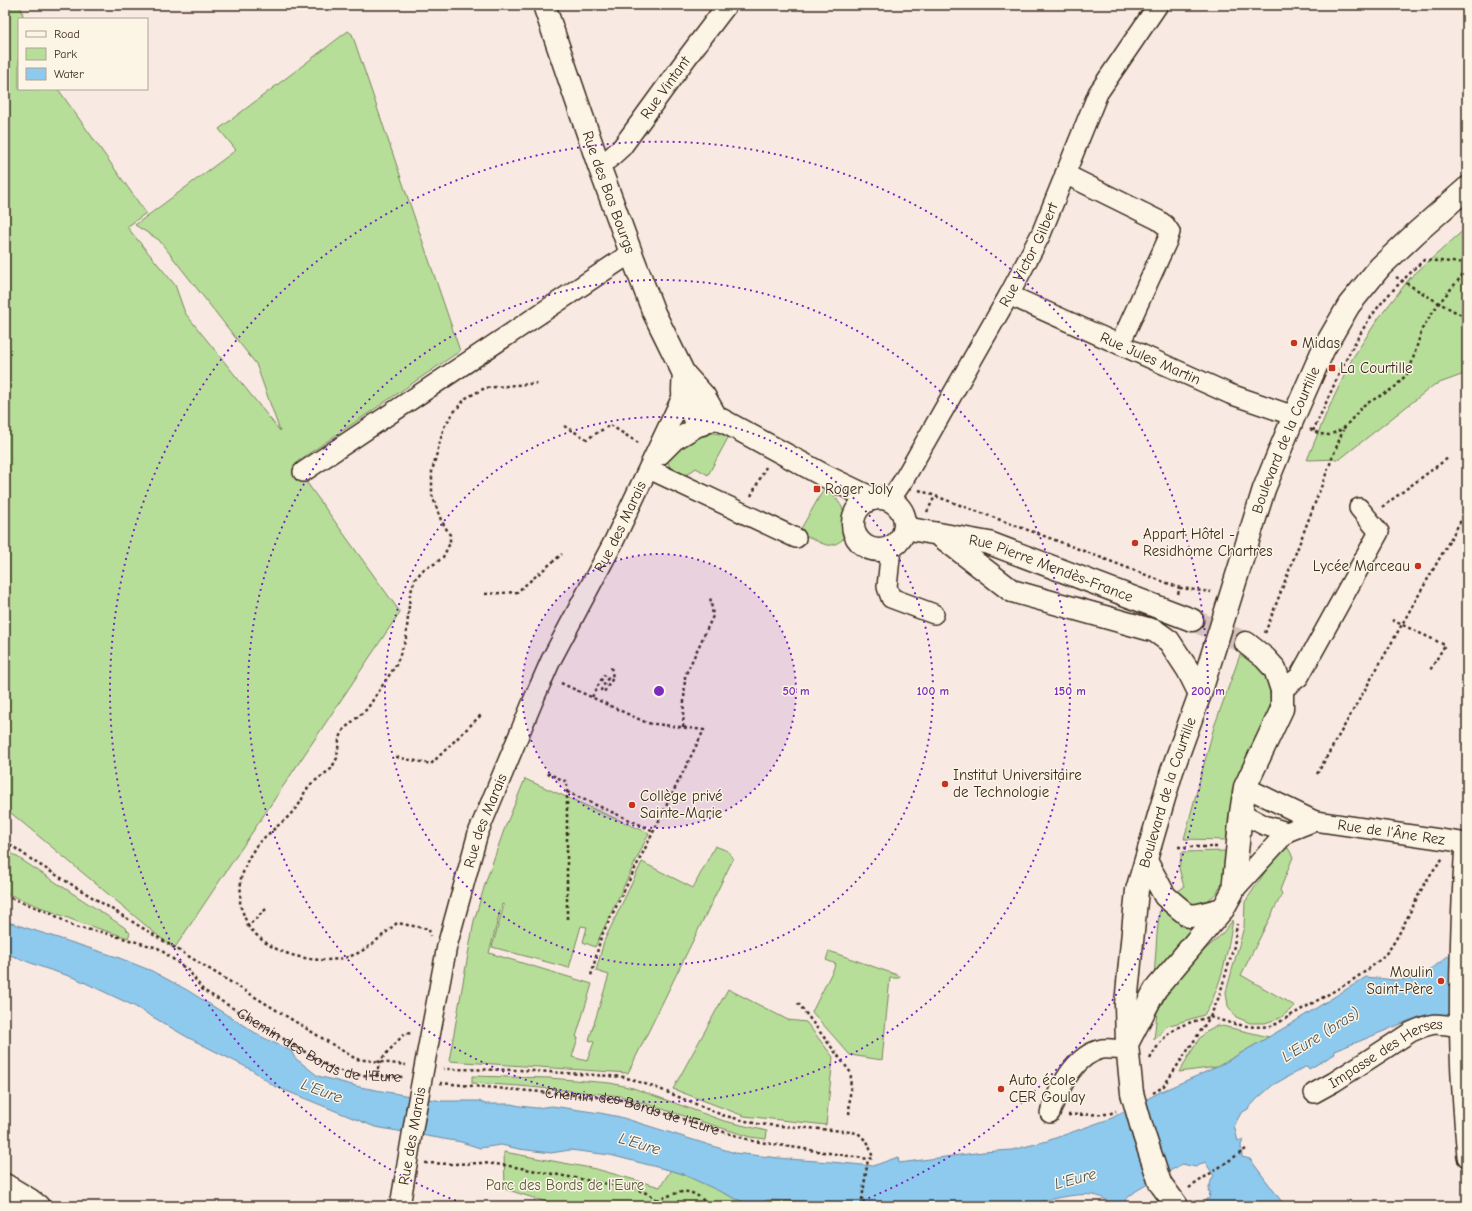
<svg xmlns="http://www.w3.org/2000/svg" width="1472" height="1211" font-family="'Comic Neue',sans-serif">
<rect width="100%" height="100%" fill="#f9e9e3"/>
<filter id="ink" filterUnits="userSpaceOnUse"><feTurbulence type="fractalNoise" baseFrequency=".025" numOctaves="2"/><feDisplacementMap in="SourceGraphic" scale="8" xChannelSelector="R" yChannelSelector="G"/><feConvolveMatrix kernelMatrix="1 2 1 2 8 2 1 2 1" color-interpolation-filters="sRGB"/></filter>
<g filter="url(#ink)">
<path fill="#b6de99" stroke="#78845c" d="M5,5H20L24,19H19V89H58L146,213L127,227L175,285L185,313L280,431L256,364L159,240L135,225L236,150L219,129L348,31L352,34L460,351L298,461L305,480L400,612L174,949L5,808Z
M1467,227V373L1434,385L1340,459L1307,460L1326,414L1352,359L1378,319L1410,278Z
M715,433L729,436L708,475L696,468L684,477L671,470L667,460L673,453L700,434Z
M825,487C828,490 833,494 836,498C844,508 854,530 842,540C838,543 833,546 828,545C822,545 806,535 799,532Z
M1240,655C1266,667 1270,680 1271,709L1228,840L1184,839L1214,727Z
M525,779L649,833L595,947L583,942L587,927L581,926L569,968L492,947L504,905L502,904L489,953L592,984L576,1037L578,1038L572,1057L587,1061L594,1042L589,1040L609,975L596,971L604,941L642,862L693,888L715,846L728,851L733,859L628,1073L449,1061L474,921L486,881L504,830Z
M1288,848L1293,857L1280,890L1282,894L1241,975L1295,1006L1280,1018L1265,1023H1250L1236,1017L1228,1006L1226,992L1244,927L1245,902L1271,863L1283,850Z
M5,849L124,927L130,933L128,938L78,922L5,893Z
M1227,851C1225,862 1225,876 1221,885C1216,898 1199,909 1185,901C1182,899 1180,894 1178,891L1184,887L1179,868L1182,852Z
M1160,906L1201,920L1154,978L1157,934Z
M1233,920C1227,953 1222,986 1204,1015L1167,1026L1154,1040L1157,1012L1165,998L1166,990L1185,968L1221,935Z
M829,951L900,976L899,978H890L882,1060L850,1055L812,1012L836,964L826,960Z
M728,989L788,1020L806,1022L833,1057L826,1125L744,1116L673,1089Z
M1218,1025L1269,1037L1217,1067L1179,1072L1199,1039L1208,1030Z
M472,1076L549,1078L610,1083L633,1088L724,1121L767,1131L766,1139L750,1137L621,1096L520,1086L472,1083Z
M504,1152L596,1169L660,1187L671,1170L764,1202L767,1200L831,1202L859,1206H559L505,1189Z"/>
<path fill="#8ec9ee" stroke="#6d899b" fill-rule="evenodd" d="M5,921L117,957L152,971L187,990L262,1037L291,1051L295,1058L318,1076L360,1087L398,1094L442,1101H479L485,1104H511L520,1106L536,1108L552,1106L600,1113L620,1117L735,1153L788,1159L831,1162L873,1166L898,1157L899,1163L983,1152L1012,1150L1047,1141L1112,1118L1160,1092L1217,1067L1289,1025L1366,977L1395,980L1420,978L1467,941V1027L1424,1017L1408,1021L1360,1041L1334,1051L1335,1054L1309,1069L1307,1066L1273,1085L1257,1099L1248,1109L1241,1113L1234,1126L1238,1141L1243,1139V1140L1241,1145L1242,1157L1250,1159L1285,1206H1204L1206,1199H1209L1210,1191H1208L1212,1178L1214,1176L1205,1162L1196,1167L1182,1164L1136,1191L1125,1200L1126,1206C1110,1206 1106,1197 1093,1195C1079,1193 1056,1198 1042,1201V1206H859L831,1202L767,1200L764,1202L763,1206H745V1203L680,1173L610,1155L570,1150L551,1153L519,1149L501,1145L480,1148L461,1142L375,1127L274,1086L252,1070L187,1037L134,1006L75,978L44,968L5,953ZM1419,989H1420L1424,1010L1398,1006V1005L1409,999L1414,998Z"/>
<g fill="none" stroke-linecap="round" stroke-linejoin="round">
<path stroke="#8ec9ee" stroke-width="33" d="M1357,1012L1365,1007L1467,996"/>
<path stroke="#d3c3bc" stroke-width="22" stroke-dasharray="22 11" stroke-linecap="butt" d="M1192,620L1246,643"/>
<defs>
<g id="minor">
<path id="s3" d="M598,163L609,159L622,147L686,59L727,5"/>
<path d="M1065,174L1158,220L1165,225L1170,232L1167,241L1120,344"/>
<path id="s4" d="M1009,295L1230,394L1294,416"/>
<path d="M660,455L675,440L702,424"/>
<path d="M649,469L796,538"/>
<path d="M303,472L631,253"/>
<path id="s5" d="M890,500L903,481L1009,295L1041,234L1098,93L1158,5"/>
<path d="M891,548L887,587L891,598L934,614"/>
<path d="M1282,690L1299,677L1379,532L1359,508"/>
<path id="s6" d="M1245,787L1315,821L1467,843"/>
<path d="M1241,813L1264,825L1287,832"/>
<path d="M1465,842C1461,912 1458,982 1460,1051C1461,1087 1464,1122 1467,1157"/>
<path d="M1233,891L1287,832L1315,821"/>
<path id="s7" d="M427,1052L447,946L478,833L533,701L551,660L613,543L682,397"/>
<path id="s8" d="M1314,1093L1334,1082L1411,1032C1433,1022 1436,1023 1460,1027"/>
<path d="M1050,1113C1059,1088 1074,1055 1102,1049C1110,1048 1119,1050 1127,1050"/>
<path d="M400,1206L416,1111"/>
</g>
<g id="major">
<path id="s9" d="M544,5L598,163L631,253L654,313L684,374L704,396L716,417"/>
<path d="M684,374C682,401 681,405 702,424L716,417"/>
<path d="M716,417L825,476L873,499"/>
<circle cx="879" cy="524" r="26"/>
<path id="s10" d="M905,528L989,543L1192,620"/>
<path d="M938,534L1012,591L1155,631L1169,641L1188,670L1200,694"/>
<path d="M1146,861L1165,896L1179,908L1189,916L1199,915L1223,909"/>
<path d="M1127,1044L1155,990L1223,909L1233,891L1241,813L1245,787L1282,709V690L1275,669L1265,658L1246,643"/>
<path id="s11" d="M1132,1093L1127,1045L1126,1004L1137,890L1172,771L1200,694L1264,489L1294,416L1323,350L1349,305L1380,267L1416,233L1467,188"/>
<path d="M1160,1183L1177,1206"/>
<path d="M5,1185L30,1200L38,1206"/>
</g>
</defs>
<use href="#minor" stroke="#3b2a1e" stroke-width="22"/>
<use href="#major" stroke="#3b2a1e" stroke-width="25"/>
<g stroke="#3b2a1e" stroke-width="2.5" stroke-dasharray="3 3" stroke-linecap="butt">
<path d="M1396,277L1439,303L1467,318"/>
<path d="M564,426L587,439L610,425L640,444"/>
<path d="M1310,429L1320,434L1329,435L1343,429L1364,405L1394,388L1409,372L1422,329L1439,303L1467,270"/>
<path d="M1313,431C1333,389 1350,343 1379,306C1392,290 1408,275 1424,260L1467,263"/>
<path d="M919,490L1055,540L1180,588"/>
<path d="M751,496L766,467"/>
<path d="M1382,507L1448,458"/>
<path d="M927,512L935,496"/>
<path d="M485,594L517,592L562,554"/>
<path d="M1178,594L1180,588L1211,592"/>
<path d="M1392,620L1445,645L1429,672"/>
<path d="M1265,633L1343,430"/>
<path d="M561,683L647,723L704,730L601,937L591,976"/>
<path d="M592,697L604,675L608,678L601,690L604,692L613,678L611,667"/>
<path d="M683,727L685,676L713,616L710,596"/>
<path d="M396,757L431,764L481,715"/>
<path d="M547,773L567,782V922"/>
<path d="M1317,774L1467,510"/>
<path d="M567,792L654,831"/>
<path d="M5,841L35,862L356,1059L406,1065"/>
<path d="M1178,847H1218"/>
<path id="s1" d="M5,896L51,913L74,927L101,932L158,948L189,971L203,990L333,1069L358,1075L403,1077"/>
<path d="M266,909L248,926C254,933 262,941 271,946C295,960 334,966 360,952C374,944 385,933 397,923L429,929L430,936"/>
<path d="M248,926L240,905L241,878L248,859L258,843L289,816L301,802L305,791L311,784L331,769L337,758L339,740L344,729L367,709L396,665L406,639L410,595L415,579L424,569L436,563L443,557L450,543V535L441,520L432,495V471L444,427L454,412L466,398L485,388L539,383"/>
<path d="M798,1003L851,1073L849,1117"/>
<path d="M1210,1017C1229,1023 1250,1029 1270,1026C1277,1025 1290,1015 1297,1012C1325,995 1376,972 1393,944C1411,915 1420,884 1443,858"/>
<path d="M1150,1059C1166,1029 1178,1025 1210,1017"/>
<path d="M377,1075L379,1062L404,1034L412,1033"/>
<path id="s2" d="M440,1083L618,1099L753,1141L868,1159L873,1158L868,1143L858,1133L843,1131L758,1124L722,1115L657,1088L624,1077L520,1070L443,1069"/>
<path d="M1153,1093L1163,1087L1210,1017L1219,997L1234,946L1237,924"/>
<path d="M1068,1115L1109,1114L1116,1111"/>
<path d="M425,1163L453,1164L482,1163L504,1165L635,1189L649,1194L657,1200"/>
<path d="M1189,1188L1246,1149"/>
<path d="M655,1206L657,1200C683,1191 688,1185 710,1206"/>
<path d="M861,1206L868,1159"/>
</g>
<use href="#minor" stroke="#fcf5e5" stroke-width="19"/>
<use href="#major" stroke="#fcf5e5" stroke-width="22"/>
<defs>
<path id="minor-bridge" d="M416,1111L427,1052"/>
<path id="major-bridge" d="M1132,1093L1144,1135L1160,1183"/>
</defs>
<use href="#minor-bridge" stroke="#3b2a1e" stroke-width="22" stroke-linecap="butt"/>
<use href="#major-bridge" stroke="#3b2a1e" stroke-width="25" stroke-linecap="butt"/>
<use href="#minor-bridge" stroke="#fcf5e5" stroke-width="19"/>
<use href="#major-bridge" stroke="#fcf5e5" stroke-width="22"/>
</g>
</g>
<circle cx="659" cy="691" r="137" fill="#7b2cbf" fill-opacity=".12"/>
<g fill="none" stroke="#7b2cbf" stroke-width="2" stroke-dasharray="2 4">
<circle cx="659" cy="691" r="137"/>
<circle cx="659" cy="691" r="274"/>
<circle cx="659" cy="691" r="411"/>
<path d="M467 1205A549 549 0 1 1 851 1205"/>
</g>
<g fill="#c8321e" stroke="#fcf5e5" stroke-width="1.5">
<circle cx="1294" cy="343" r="4"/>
<rect x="1328" y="364" width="8" height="8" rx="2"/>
<rect x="813" y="485" width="8" height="8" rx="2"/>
<circle cx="1135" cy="543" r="4"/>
<circle cx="1418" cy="566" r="4"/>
<circle cx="945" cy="784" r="4"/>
<circle cx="632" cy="805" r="4"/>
<circle cx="1441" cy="981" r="4"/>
<circle cx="1001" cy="1089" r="4"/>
</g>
<g text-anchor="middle" stroke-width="3" stroke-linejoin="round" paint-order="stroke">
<g font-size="15" fill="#3b2a1e" stroke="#fcf5e5">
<text dy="5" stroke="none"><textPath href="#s3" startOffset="103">Rue Vintant</textPath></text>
<text dy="5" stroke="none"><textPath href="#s9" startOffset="198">Rue des Bas Bourgs</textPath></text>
<text dy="5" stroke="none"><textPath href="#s5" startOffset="282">Rue Victor Gilbert</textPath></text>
<text dy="5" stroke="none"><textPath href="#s4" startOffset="155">Rue Jules Martin</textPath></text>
<text dy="5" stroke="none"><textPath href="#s11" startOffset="678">Boulevard de la Courtille</textPath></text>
<text dy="5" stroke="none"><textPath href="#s7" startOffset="563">Rue des Marais</textPath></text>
<text dy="5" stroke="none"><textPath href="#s10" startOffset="152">Rue Pierre Mendès-France</textPath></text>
<text dy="5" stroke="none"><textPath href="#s11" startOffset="306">Boulevard de la Courtille</textPath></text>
<text dy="5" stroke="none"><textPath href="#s7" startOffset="239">Rue des Marais</textPath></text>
<text dy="5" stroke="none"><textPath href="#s6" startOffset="155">Rue de l'Âne Rez</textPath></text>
<text dy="5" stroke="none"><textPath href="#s1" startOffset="356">Chemin des Bords de l'Eure</textPath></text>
<text dy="5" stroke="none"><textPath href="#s8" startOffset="83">Impasse des Herses</textPath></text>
<text dy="5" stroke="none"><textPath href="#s2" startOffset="195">Chemin des Bords de l'Eure</textPath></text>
<text transform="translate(412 1136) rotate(-80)" y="5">Rue des Marais</text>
</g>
<g font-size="15" fill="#3b2a1e" stroke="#fcf5e5" text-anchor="start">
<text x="1302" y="348">Midas</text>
<text x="1340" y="373">La Courtille</text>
<text x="825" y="494">Roger Joly</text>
<text x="1143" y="539">Appart Hôtel -<tspan x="1143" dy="17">Residhome Chartres</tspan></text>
<text x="1410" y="571" text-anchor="end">Lycée Marceau</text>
<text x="953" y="780">Institut Universitaire<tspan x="953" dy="17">de Technologie</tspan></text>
<text x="640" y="801">Collège privé<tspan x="640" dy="17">Sainte-Marie</tspan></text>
<text x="1433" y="977" text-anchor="end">Moulin<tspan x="1433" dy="17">Saint-Père</tspan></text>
<text x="1009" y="1085">Auto école<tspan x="1009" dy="17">CER Goulay</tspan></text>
</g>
<g font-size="15" fill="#5a573d" stroke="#fcf5e5">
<text x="565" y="1190">Parc des Bords de l'Eure</text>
</g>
<g font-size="16" font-style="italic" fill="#505252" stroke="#fcf5e5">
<text transform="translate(1320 1034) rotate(-32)" y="6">L'Eure (bras)</text>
<text transform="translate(322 1090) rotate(20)" y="6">L'Eure</text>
<text transform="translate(640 1143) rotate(17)" y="6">L'Eure</text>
<text transform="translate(1075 1178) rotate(-15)" y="6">L'Eure</text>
</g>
</g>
<circle cx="659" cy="691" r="6" fill="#7b2cbf" stroke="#fcf5e5" stroke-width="2"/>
<g font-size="12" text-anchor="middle" font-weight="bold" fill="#7b2cbf" stroke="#fcf5e5" stroke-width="3" stroke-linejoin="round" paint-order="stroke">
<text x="796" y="695">50 m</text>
<text x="933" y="695">100 m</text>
<text x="1070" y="695">150 m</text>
<text x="1208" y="695">200 m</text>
</g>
<rect width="1472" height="1211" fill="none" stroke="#fcf5e5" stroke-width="20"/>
<rect x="10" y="10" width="1452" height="1191" fill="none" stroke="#3b2a1e" stroke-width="1.5" filter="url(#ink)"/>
<rect x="18" y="18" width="130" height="72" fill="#fcf5e5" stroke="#afa495"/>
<rect x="26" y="31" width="20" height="6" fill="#fcf5e5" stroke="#afa495"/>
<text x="54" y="38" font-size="12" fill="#3b2a1e">Road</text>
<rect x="26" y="48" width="20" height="12" fill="#b6de99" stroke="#afa495"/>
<text x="54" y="58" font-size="12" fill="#3b2a1e">Park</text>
<rect x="26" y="68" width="20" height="12" fill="#8ec9ee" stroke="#afa495"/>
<text x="54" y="78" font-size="12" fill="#3b2a1e">Water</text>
</svg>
